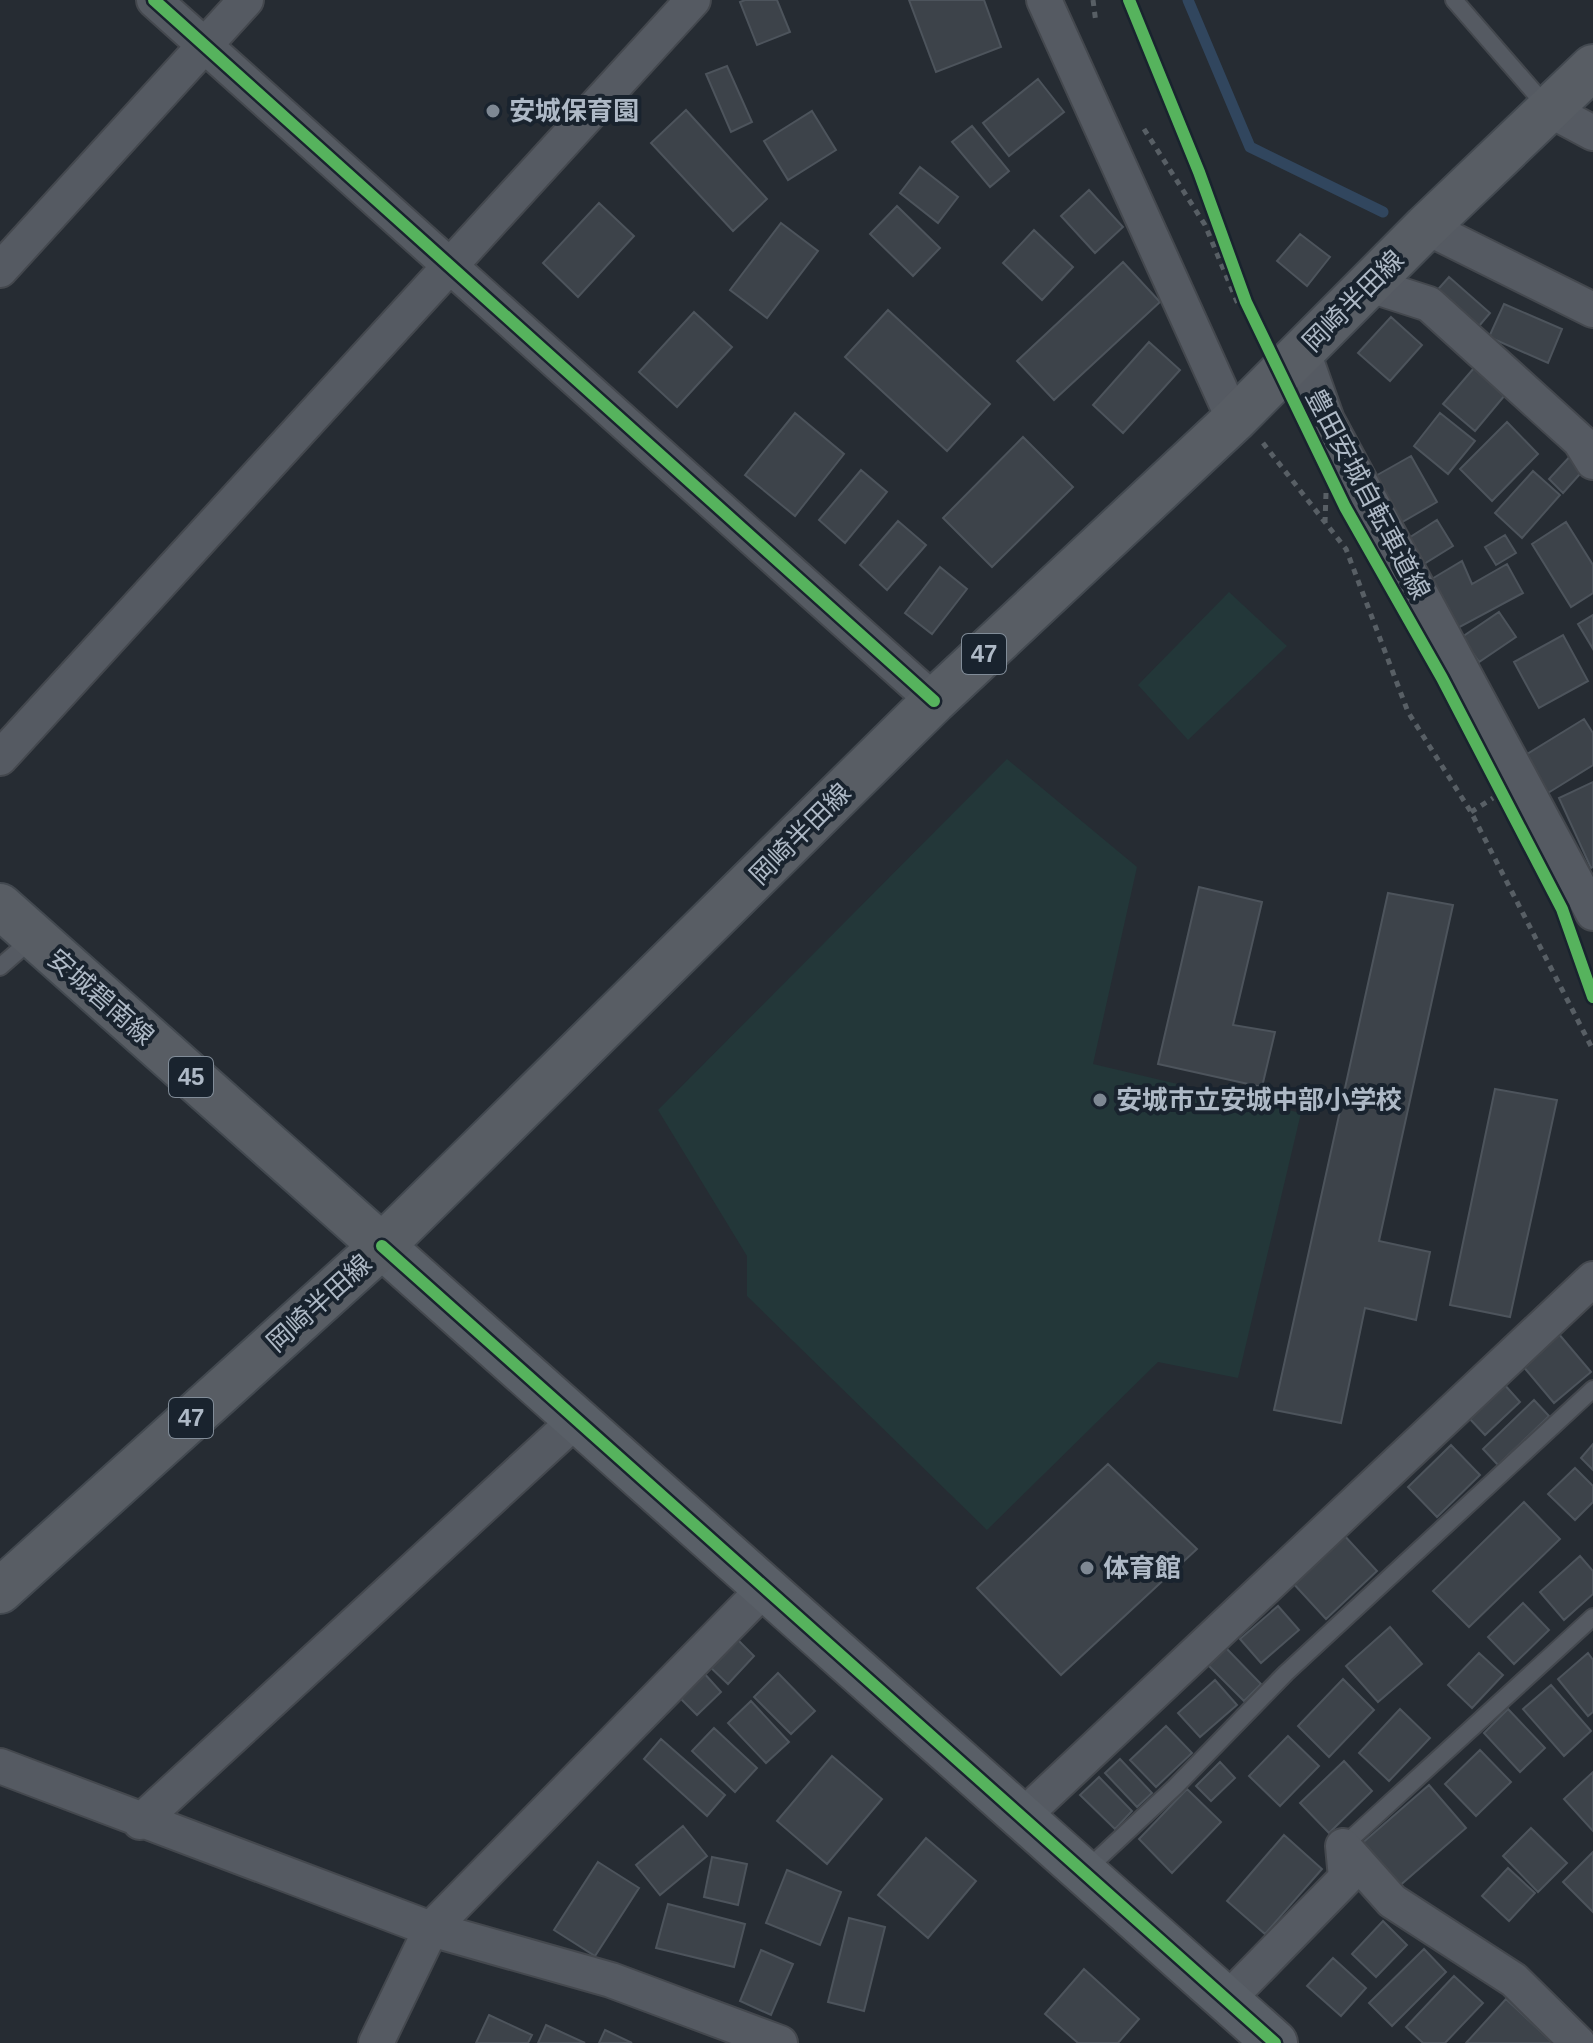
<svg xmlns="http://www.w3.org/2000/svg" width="1593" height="2043" font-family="Arial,'Noto Sans JP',sans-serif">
<rect width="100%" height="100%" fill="#262c33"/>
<path fill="#233739" d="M1229,592L1287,646L1188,740L1138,685Z
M1007,759L1137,867L1093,1064L1301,1113L1238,1378L1158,1362L987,1530L747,1296V1256L658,1110Z"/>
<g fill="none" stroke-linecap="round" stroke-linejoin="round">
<path stroke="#31465e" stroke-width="11" d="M1188,0L1250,147L1383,212"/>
</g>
<path fill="#3d434a" stroke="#4d545c" stroke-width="2" d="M745,0H777L790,32L757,45L740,2Z
M909,0H984L1001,47L936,72Z
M727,66L752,122L731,132L706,74Z
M1038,79L1064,112L1009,156L983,123Z
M686,110L767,199L733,231L651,143Z
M812,111L836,150L788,180L764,141Z
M972,126L1009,171L990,187L952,142Z
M920,167L958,197L938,223L900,193Z
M1089,190L1123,227L1095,253L1061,216Z
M599,203L634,236L578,297L543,263Z
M897,206L940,248L913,276L870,234Z
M781,223L818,251L767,318L730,290Z
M1034,230L1073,267L1042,300L1003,263Z
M1300,234L1330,257L1307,286L1277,261Z
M1123,262L1160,302L1054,400L1017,361Z
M1449,277L1490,313L1474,332L1433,295Z
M1504,304L1562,329L1548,363L1489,337Z
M888,310L990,404L947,451L845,357Z
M694,312L732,347L677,407L639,372Z
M1391,317L1422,345L1390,381L1358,353Z
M1149,342L1180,370L1123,433L1093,405Z
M1474,368L1505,395L1475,431L1443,404Z
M795,413L844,454L795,516L745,475Z
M1440,413L1475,441L1448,474L1414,446Z
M1507,422L1538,454L1492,501L1460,469Z
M1023,437L1073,487L992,567L943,518Z
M1574,452L1588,465L1563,493L1549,479Z
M1411,456L1437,502L1399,524L1372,478Z
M861,470L887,492L845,543L819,520Z
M1533,471L1560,495L1522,538L1495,513Z
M1437,520L1453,546L1419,567L1404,541Z
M898,521L926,545L887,590L860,565Z
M1566,522L1593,565V593L1571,607L1532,544Z
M1505,535L1516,553L1496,565L1485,547Z
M1462,561L1472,584L1507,564L1523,593L1456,629L1430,580Z
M940,567L967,589L932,634L905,613Z
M1499,612L1516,637L1479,662L1462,637Z
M1593,615V649L1578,624Z
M1563,635L1588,681L1539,708L1514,662Z
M1584,719L1593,733V765L1548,793L1524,756Z
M1593,782V867L1591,868L1559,798Z
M1199,887L1262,902L1233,1025L1275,1032L1262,1087L1158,1064Z
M1388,893L1453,905L1379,1241L1430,1252L1416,1320L1365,1308L1341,1423L1274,1410Z
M1495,1089L1557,1100L1510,1317L1450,1305Z
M1558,1333L1591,1372L1554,1403L1522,1365Z
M1503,1383L1520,1402L1485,1435L1468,1417Z
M1534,1400L1549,1416L1498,1465L1483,1449Z
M1593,1444V1470L1581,1458Z
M1451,1445L1480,1475L1437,1517L1408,1487Z
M1108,1464L1197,1549L1061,1675L977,1588Z
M1575,1468L1593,1486V1502L1575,1520L1548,1494Z
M1524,1502L1560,1539L1469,1627L1433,1591Z
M1342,1533L1377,1571L1326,1619L1291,1581Z
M1580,1556L1593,1571V1594L1564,1620L1540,1592Z
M1523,1603L1549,1630L1514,1664L1488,1637Z
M1278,1606L1299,1630L1261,1663L1240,1639Z
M1390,1627L1422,1664L1378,1702L1346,1666Z
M737,1639L754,1656L728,1684L710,1667Z
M1226,1648L1261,1684L1244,1701L1208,1665Z
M1479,1653L1503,1675L1472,1708L1448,1685Z
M1588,1653L1593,1660V1712L1588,1716L1558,1679Z
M703,1672L721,1692L697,1715L678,1696Z
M778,1673L815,1711L791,1734L754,1697Z
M1343,1679L1374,1710L1329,1757L1298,1726Z
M1215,1680L1237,1705L1200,1737L1178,1713Z
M1551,1685L1591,1731L1564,1756L1523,1709Z
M751,1701L789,1742L766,1763L728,1723Z
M1400,1709L1430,1738L1389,1781L1359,1753Z
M1508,1709L1545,1748L1520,1772L1484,1733Z
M1166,1726L1192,1753L1156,1787L1130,1760Z
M714,1728L757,1768L735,1792L692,1751Z
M1288,1736L1319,1766L1280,1806L1249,1776Z
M661,1739L725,1795L707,1816L644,1759Z
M1480,1750L1511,1782L1476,1816L1445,1784Z
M832,1756L882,1799L827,1864L777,1821Z
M1120,1759L1152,1793L1137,1807L1105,1773Z
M1344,1761L1372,1791L1329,1833L1300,1803Z
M1220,1762L1235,1778L1211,1801L1196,1786Z
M1593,1772V1831L1564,1799Z
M1099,1777L1132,1811L1115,1829L1080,1795Z
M1429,1785L1466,1828L1397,1888L1360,1845Z
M1187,1789L1221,1822L1172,1873L1139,1839Z
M683,1826L707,1856L660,1895L636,1865Z
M1531,1828L1567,1863L1538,1892L1503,1856Z
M1284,1835L1322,1869L1265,1934L1227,1901Z
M926,1838L976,1881L928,1938L878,1895Z
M1593,1852V1912L1563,1882Z
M712,1857L747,1864L738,1905L704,1897Z
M598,1862L639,1888L595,1956L554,1930Z
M1508,1868L1535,1893L1509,1921L1482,1896Z
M787,1870L841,1892L820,1945L766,1923Z
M668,1904L745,1924L734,1967L656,1948Z
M849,1918L885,1927L864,2011L828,2002Z
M1383,1921L1407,1945L1376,1977L1352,1954Z
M1424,1949L1446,1972L1392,2026L1369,2003Z
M761,1950L793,1964L771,2015L740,2001Z
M1333,1958L1366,1988L1341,2016L1307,1986Z
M1084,1969L1139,2019L1118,2043H1078L1045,2014Z
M1454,1976L1483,2003L1445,2043H1423L1406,2027Z
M1506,1999L1553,2043H1466Z
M489,2015L532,2035L528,2043H476Z
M546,2025L585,2043H538Z
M605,2030L632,2043H599Z"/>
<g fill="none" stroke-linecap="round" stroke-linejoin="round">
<defs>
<path id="lane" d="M1454,0L1547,107
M0,967L32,939
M1343,1846L1593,1617
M1085,1871L1175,1787L1286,1673L1593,1389"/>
<path id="street" d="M154,0L934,701
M1044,0L1234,420
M1550,110L1593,133
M1426,227L1593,310
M0,270L246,0
M1370,285L1429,304L1580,441L1593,462
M1303,352L1327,420L1593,913
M0,758L693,0
M0,1766L431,1929L611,1980L780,2043
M1022,1817L1593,1279
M140,1822L576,1420
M1343,1846L1392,1901L1514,1980L1578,2043
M1227,2000L1346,1878L1343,1846
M376,2043L431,1929L765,1588"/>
<path id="secondary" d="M382,1246L1275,2043"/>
<path id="primary" d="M0,906L382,1246
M0,1591L382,1246L934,701L1234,420L1426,227L1593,67"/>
</defs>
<use href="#lane" stroke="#44484e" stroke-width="20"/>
<use href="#street" stroke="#44484e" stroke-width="38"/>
<use href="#secondary" stroke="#44484e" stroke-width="48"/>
<use href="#primary" stroke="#434950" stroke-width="48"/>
<path stroke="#585f65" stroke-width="5" stroke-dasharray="6 6" stroke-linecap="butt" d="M1093,0L1096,23
M1144,129L1205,225L1238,304
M1263,443L1346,549L1408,712L1471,812L1593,1050
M1325,523L1326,493
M1471,812L1493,798"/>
<use href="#lane" stroke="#555a62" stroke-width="16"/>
<use href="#street" stroke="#555a62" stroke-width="34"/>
<use href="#secondary" stroke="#595f67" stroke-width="44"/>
<use href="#primary" stroke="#585d64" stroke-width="44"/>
<defs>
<path id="cycleway" d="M154,0L934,701
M1129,0L1199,172L1246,302L1345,507L1442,678L1562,909L1593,997
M382,1246L1275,2043"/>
</defs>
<use href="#cycleway" stroke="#19232e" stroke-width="17"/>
<use href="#cycleway" stroke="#56b35d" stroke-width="12"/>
</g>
<g fill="#7e8893" stroke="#19232e" stroke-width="3">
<circle cx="493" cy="111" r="8"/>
<circle cx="1100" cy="1100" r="8"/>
<circle cx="1087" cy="1568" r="8"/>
</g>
<g text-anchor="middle" stroke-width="8" stroke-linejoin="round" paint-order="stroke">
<g fill="#19232e" stroke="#818c98" stroke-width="2">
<rect x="962" y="634" width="44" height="40" rx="6"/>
<rect x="169" y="1057" width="44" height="40" rx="6"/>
<rect x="169" y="1398" width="44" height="40" rx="6"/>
</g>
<g font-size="24" font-weight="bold" fill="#aeb9c6">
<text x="984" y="662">47</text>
<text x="191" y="1085">45</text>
<text x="191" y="1426">47</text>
</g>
<g font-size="26" font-weight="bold" fill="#aeb9c6" stroke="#19232e" text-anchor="start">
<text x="509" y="120">安城保育園</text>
<text x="1116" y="1109">安城市立安城中部小学校</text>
<text x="1103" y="1577">体育館</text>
</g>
<g font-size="26" fill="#aeb9c6" stroke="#19232e">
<text transform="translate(1353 301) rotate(-45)" y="9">岡崎半田線</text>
<text transform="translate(1368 494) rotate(62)" y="9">豊田安城自転車道線</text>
<text transform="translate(800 834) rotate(-45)" y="9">岡崎半田線</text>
<text transform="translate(101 997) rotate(41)" y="9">安城碧南線</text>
<text transform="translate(319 1303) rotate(-42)" y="9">岡崎半田線</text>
</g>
</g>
</svg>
